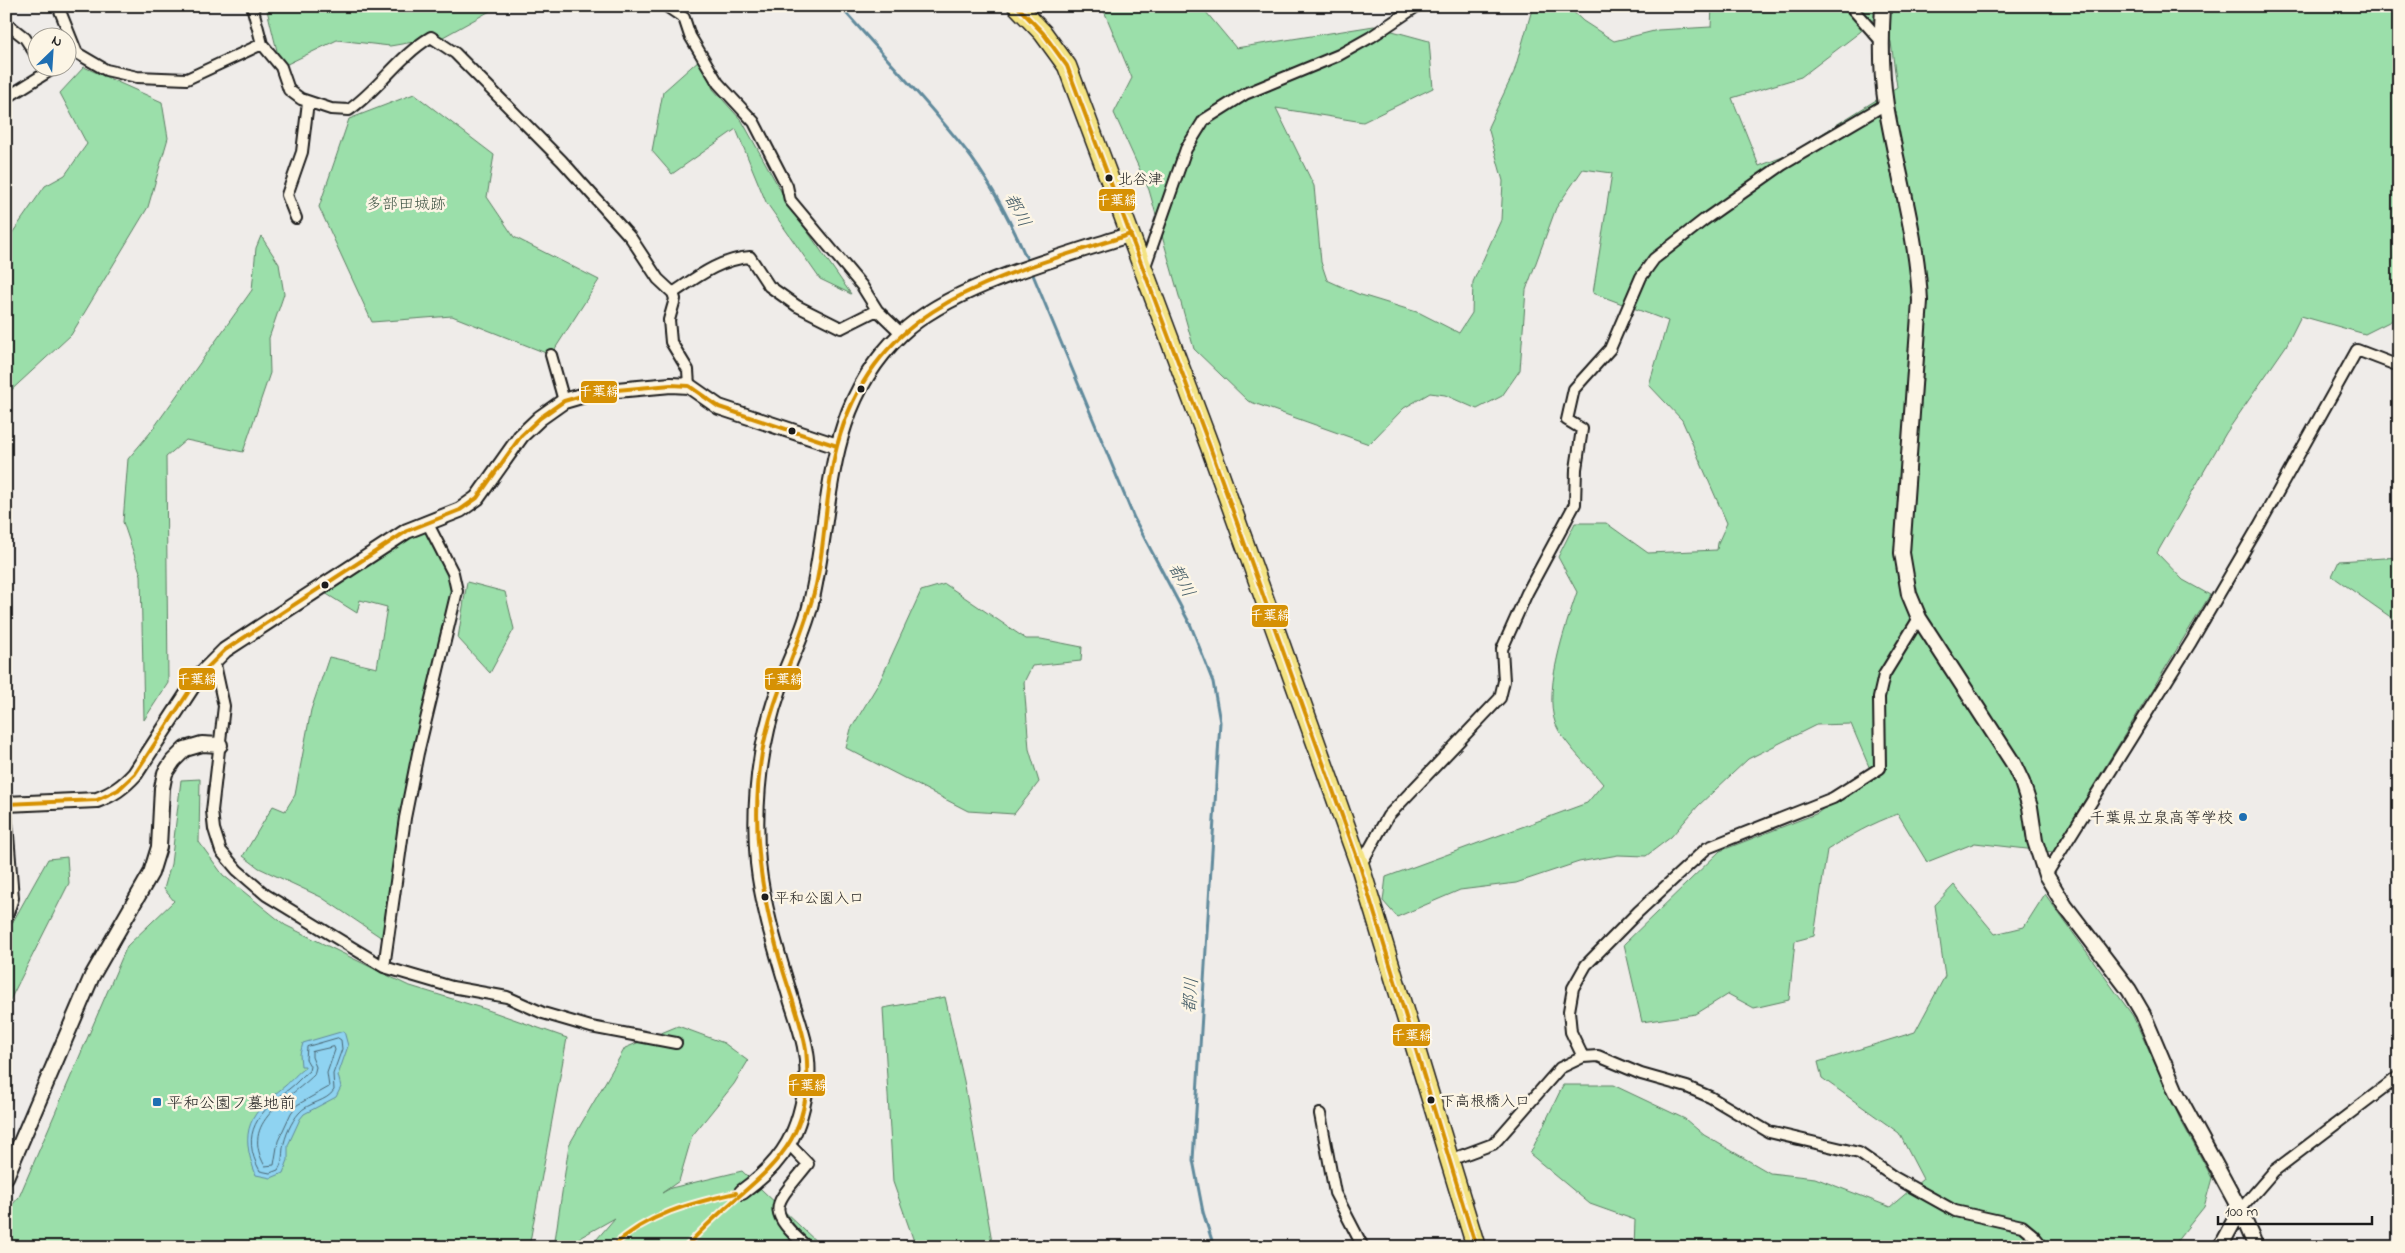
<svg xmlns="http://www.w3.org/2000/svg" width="2405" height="1253" font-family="'Indie Flower','Klee One',sans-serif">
<rect width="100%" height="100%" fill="#efece9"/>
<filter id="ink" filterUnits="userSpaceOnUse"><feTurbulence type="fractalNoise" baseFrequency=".02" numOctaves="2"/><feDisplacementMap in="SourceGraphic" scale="10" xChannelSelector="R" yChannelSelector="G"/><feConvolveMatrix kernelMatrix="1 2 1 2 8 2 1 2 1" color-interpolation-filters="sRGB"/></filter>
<g filter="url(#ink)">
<path fill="#9bdfaa" stroke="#5c7e63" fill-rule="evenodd" d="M266,6H494L490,11L443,37L390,46L337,40L281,67Z
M1102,6H1201L1236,48L1374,26L1429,41L1433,88L1363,122L1276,108L1314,186L1321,262L1327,280L1358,294L1420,313L1459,333L1472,313L1473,282L1501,220L1503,181L1488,127L1514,72L1533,6H1567L1583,21L1614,41L1658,30L1711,27L1712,6H2399V317L2365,334L2301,316L2286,346L2226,433L2157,553L2183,580L2210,595L2053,852L1975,843L1927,862L1898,814C1872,823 1850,836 1827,850L1814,936L1795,941L1789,1000L1754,1008L1728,994L1696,1014L1642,1022L1624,944L1720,851L1818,813L1870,769L1851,724L1816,725L1748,759L1698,806L1671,837L1646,856L1618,855L1579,862L1516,883L1460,890L1397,917L1383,901L1386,877L1587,803L1603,784C1589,767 1571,750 1559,731C1539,699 1566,625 1577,592L1558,557L1575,523H1606L1648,553L1717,550L1718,543L1727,523L1682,420L1649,385L1668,321L1593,293L1612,173L1583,169L1556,208L1526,290L1520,370L1502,396L1477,409L1445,395L1430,393L1404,408L1369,444L1248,401L1194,349L1149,190L1114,113L1132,78ZM1877,16L1891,42L1897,87L1788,155L1759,166L1732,98L1801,77L1860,32Z
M700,59L713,89L742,121L787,202L851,294L820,279L766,202L736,129L672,174L652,151L663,92Z
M84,67L162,102L168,138L148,207L71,335L6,395V242L45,186L65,175L87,144L60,93Z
M414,94L494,155L487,197L514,237L599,280L551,355L452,316L372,322L319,207L349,119Z
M261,236L279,264L284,294L269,338L270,373L243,452L186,440L166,457L168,683L144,720L141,575L123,522L128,459L150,433L252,290L256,248Z
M426,529L446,566L452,594L415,748L382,938L321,897L259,868L243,856L273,806L285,811L295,795L311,710L329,657L377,668L387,607L360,600L357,613L325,593L394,544Z
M2399,557V623L2332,576L2339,561Z
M467,582L505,592L514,629L490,673L458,638Z
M945,584L1026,639H1041L1082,647L1081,661L1032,666L1024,682L1029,749L1039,782L1014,814L968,811L846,748L851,729L880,681L921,591Z
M200,779L199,842L223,875L285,925L407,985L485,1009L567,1038L529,1247H6V1212L19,1197L127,946L174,901L164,889L171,864L181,780Z
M67,857L69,883L6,1008V934L48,859Z
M1954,885L1995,934L2024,927L2045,894L2133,1016L2180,1119L2212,1178L2204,1207L2172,1247H1634L1635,1220L1590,1204L1530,1154L1563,1085H1613L1685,1119L1704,1135L1770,1173L1815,1178L1890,1207L1923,1179L1899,1133L1822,1078L1818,1062L1915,1032L1945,976L1935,905Z
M945,997L964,1081L993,1247H916L893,1182L883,1008Z
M678,1026L724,1043L748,1061L734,1084L692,1136L679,1181L662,1193L671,1188L742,1171L822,1247H590L615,1218L563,1247H554L569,1145L625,1048Z"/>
<path fill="#8fd3f1" stroke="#618a9c" d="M344,1031L348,1046L338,1075L341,1087L336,1097L304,1114L300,1119L288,1145V1160L283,1173L271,1178L256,1175C238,1130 250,1113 285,1086C291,1081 299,1071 305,1068V1066H301L300,1054L303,1043Z"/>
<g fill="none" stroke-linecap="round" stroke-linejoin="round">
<path stroke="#4a6571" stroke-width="1" d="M338,1038L341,1040L342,1049L333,1074L334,1090C327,1102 308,1102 299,1113C291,1122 285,1136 283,1148C282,1156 283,1162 278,1170L270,1173L260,1171C239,1133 259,1112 289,1089C296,1084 302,1076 309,1071L310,1066L306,1059L307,1047Z
M334,1047L335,1050L327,1073L329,1087L297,1105L291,1113L278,1141L274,1165L265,1166C239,1121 288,1101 314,1075L316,1067L312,1057V1052Z"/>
<path stroke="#618a9c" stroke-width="3" d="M840,6C881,53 925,99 964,148C991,182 1012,224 1029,264
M1031,270L1134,518L1191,626L1213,682L1220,722L1193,1160L1203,1212L1214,1247"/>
<defs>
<path id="street" d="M58,6L77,53L106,70L137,77L187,79L262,44
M252,6L262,44L281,67L289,90L301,99L331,109L349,110C379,89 399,56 431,37L455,53L562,161L631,238L658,279L673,293L675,299L669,320L671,342L688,370L689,386
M666,6L684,18L690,36L718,83L754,122L787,186L790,200L862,286L877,310L902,334
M1850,6L1881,41
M6,23L25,38L38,58
M6,98L54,68
M296,218L287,195L302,152L308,102
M1144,269L1186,149L1204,120L1245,94L1339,55L1371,37L1417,6
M673,293C697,277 720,259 750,257L769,286L797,306L841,328L877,310
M551,355L564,401
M214,660L224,706L212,811L214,829L221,851L237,870L266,895L384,967L452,987L507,997L543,1013L591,1027L676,1043
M6,810L13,898L6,919
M1360,866L1388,816L1500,698L1504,681L1502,649L1527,593L1575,504L1576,469L1582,429L1567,420L1574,389L1610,349L1641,277L1654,259L1704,220L1782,165L1886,104
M2046,875L2191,642L2260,524L2357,350L2399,366
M384,967L405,818L418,753L457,591L453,573L428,524
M1583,1057L1571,1032L1569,1011L1573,988L1586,965L1638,912L1707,848L1833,798L1880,768L1879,697L1884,675L1919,618
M1320,1114L1335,1193L1363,1247
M789,1144L808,1164C775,1206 763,1207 807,1247
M1450,1160L1493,1144L1498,1139L1560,1068L1583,1057L1598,1056L1641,1074L1687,1087L1710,1097L1769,1132L1859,1153L1894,1177L1955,1211L2022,1226L2033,1235L2043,1247
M2240,1210L2274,1171L2399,1076"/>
<path id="secondary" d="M1883,6C1881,39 1881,73 1886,105C1897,172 1917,233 1920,301L1902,553L1909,594L1919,618L2013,763L2022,782L2030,807L2035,841L2046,875L2065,906L2129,990L2143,1014L2176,1092L2240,1210L2256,1247
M6,804L97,800C113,794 123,787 135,774L199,676L225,650L407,531L460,510L477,498L521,436L540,418L564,401L595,392L671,385L689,386L719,407L837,446
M6,1177L92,976L151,873L159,847L162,788L165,773L173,761L185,749L202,744L220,745
M742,1192C785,1161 801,1131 807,1079C810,1052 799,1025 791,999C778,955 763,910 758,863C753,804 759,745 779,689C789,661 803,635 810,607C834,509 821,410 901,334C952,285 1063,257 1131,234
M2220,1247L2240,1210"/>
<path id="highway" d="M1017,6L1043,33L1067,66L1210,447L1360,866L1476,1247"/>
</defs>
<use href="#street" stroke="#1c1c1c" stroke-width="14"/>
<use href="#secondary" stroke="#1c1c1c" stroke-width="18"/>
<use href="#highway" stroke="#1c1c1c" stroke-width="21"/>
<use href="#street" stroke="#fcf5e5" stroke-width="10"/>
<use href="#secondary" stroke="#fcf5e5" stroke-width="14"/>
<use href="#highway" stroke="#f4e382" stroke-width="18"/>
<defs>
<path id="bus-1" d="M1017,6L1043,33L1067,66L1210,447L1360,866L1476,1247
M6,804L97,800L118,790L135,774L199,676L225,650L407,531L460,510L477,498L521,436L540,418L564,401L595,392L671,385L689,386L719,407L837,446
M612,1247C647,1214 691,1203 736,1193
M686,1247C747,1176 818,1162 806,1049C801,1021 790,994 782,967C761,896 750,826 762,753C772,694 802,643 816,585C826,540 825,492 837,446C876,298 1005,276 1131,234"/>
</defs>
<use href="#bus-1" stroke="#fcf5e5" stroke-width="8"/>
<use href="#bus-1" stroke="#d69104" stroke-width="4"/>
</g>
</g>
<g fill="#1c1c1c" stroke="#fcf5e5" stroke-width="2">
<circle cx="1109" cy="178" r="4.5"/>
<circle cx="861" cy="389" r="4.5"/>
<circle cx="792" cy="431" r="4.5"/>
<circle cx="325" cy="585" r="4.5"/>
<circle cx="765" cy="897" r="4.5"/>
<circle cx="1431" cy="1100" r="4.5"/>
</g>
<g fill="#1f6fb2" stroke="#fcf5e5" stroke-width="2">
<circle cx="2243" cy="817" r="5"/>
<rect x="152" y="1097" width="10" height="10" rx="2.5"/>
</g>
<g text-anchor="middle" stroke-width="5" stroke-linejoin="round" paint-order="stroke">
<g font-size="15" fill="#1c1c1c" stroke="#fcf5e5" text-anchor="start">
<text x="1118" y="184">北谷津</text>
<text x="774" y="903">平和公園入口</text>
<text x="1440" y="1106">下高根橋入口</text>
</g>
<g font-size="16" fill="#425647" stroke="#fcf5e5">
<text x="406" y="209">多部田城跡</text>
</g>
<g font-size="16" fill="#1c1c1c" stroke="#fcf5e5" text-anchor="end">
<text x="2233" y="823">千葉県立泉高等学校</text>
<text x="167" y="1108" text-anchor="start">平和公園フ墓地前</text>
</g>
<g font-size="18" font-style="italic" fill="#445c67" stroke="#fcf5e5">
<text transform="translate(1018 210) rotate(62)" y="6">都川</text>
<text transform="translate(1182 580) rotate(62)" y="6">都川</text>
<text transform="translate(1190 995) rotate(-86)" y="6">都川</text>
</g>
</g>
<g stroke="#fcf5e5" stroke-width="2">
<rect x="1098" y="188" width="38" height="24" rx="5" fill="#d69104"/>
<rect x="580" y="380" width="38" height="24" rx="5" fill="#d69104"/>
<rect x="1251" y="604" width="38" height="24" rx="5" fill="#d69104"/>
<rect x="178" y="667" width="38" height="24" rx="5" fill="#d69104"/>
<rect x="764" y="667" width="38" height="24" rx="5" fill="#d69104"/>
<rect x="1392" y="1023" width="39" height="24" rx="5" fill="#d69104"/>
<rect x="788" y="1073" width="38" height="24" rx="5" fill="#d69104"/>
</g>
<g font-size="14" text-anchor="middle" font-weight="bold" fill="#fff">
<text x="1117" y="205">千葉線</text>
<text x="599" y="396">千葉線</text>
<text x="1270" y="620">千葉線</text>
<text x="197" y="684">千葉線</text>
<text x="783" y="684">千葉線</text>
<text x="1412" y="1040">千葉線</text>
<text x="807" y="1090">千葉線</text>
</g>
<rect width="2405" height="1253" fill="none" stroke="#fcf5e5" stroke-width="25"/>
<rect x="12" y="12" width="2380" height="1228" fill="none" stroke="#1c1c1c" stroke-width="2" filter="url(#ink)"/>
<g transform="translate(52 52) rotate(25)"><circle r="24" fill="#fcf5e5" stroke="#a29e95"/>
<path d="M0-4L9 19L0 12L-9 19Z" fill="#1f6fb2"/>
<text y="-8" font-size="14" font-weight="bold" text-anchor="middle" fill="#1c1c1c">N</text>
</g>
<path d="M2218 1216v8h154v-8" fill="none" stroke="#1c1c1c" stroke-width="2.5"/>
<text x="2225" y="1216" font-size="15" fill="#1c1c1c" stroke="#fcf5e5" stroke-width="4" paint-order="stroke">100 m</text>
</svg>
